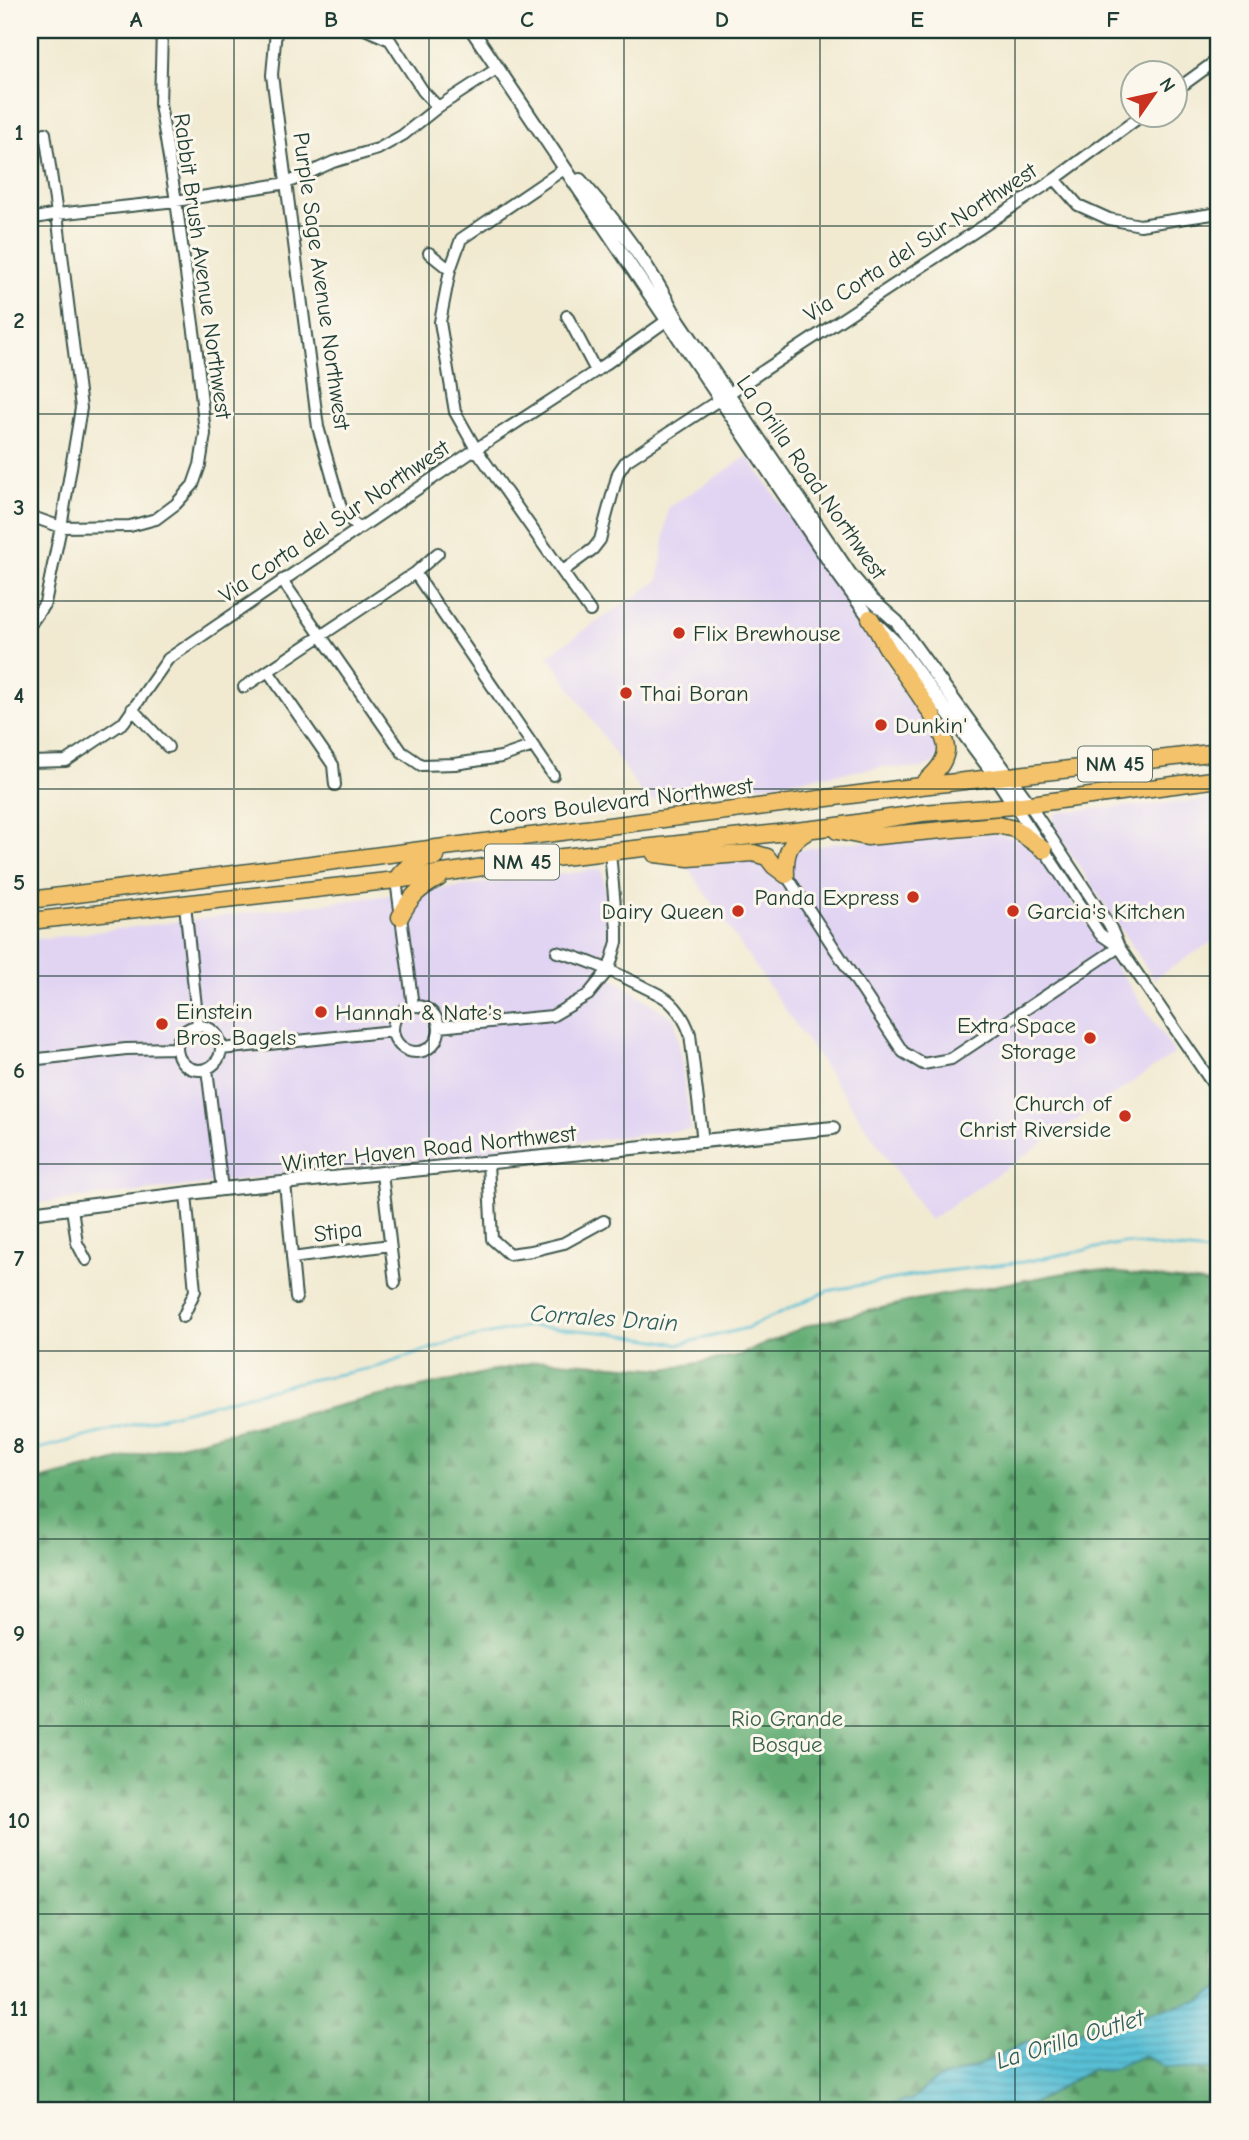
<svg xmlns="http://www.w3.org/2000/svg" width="1249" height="2140" font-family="'Comic Neue',sans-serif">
<defs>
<pattern id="forest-firs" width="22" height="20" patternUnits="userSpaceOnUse" patternTransform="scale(1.75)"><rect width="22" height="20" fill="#64ad75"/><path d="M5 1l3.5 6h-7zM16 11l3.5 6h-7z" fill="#528e61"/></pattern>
<pattern id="water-rules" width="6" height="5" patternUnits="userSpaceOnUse" patternTransform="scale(1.75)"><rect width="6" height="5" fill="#58bfd5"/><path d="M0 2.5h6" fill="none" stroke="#489cae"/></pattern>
</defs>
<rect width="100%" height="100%" fill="#fbf7ec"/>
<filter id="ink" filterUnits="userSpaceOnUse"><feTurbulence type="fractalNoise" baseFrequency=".0143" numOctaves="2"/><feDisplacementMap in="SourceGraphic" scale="14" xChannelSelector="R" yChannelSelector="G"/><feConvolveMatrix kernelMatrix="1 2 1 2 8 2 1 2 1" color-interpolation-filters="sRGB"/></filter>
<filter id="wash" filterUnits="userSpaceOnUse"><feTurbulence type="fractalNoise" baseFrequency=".00686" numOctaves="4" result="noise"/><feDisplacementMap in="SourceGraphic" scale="28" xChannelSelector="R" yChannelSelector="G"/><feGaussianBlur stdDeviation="1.57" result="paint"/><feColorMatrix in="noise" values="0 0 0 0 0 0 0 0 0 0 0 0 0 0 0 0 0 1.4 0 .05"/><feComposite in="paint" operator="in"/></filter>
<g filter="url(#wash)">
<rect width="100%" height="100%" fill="#f1ead1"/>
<path fill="#e1d4f3" d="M748,456L874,641L903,689L936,737L938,748L936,761L920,769L883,767L661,800L644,801L643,795L548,655L659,580L668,508Z
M1219,799V937L1154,979L1052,825L1054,815L1061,812Z
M992,833L1021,840L1041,856L1099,940L1100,949L1120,972L1175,1053L930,1220L687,867L759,858L835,843L953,838Z
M602,869L611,931L598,968L675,1019L691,1129L30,1204V940Z"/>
<path fill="url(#forest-firs)" stroke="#427554" stroke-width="2" d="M1087,1269L1219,1285V1988L1203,2000L1110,2022L1049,2040L1024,2043L975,2067L935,2080L911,2100L872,2108L870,2110H30V1482L349,1403L543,1360L666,1369L740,1355L806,1326L915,1300Z
M1144,2055L1165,2067L1197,2070L1219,2066V2110H1023L1092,2069L1129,2061Z"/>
<path fill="url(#water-rules)" stroke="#3c7e84" stroke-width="2" d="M1219,1988L1218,2067L1197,2070L1165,2067L1144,2055L1106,2072L1092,2069L1022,2110H870L871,2108L911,2100L935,2080L975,2067L1025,2043L1049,2040L1110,2022L1203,2000Z"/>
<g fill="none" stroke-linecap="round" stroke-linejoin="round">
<path stroke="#58bfd5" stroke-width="2.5" d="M30,1451L299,1382L377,1367L451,1342L529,1326L612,1333L680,1344L747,1328L827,1291L929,1273L1023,1262L1123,1243L1219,1253"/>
</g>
</g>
<g filter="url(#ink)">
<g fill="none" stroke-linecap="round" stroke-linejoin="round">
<defs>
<path id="minor" d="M276,30L272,75L318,427L342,511L359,529
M367,30L390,40L423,91L438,107
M1176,90L1213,63
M564,169L461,239L450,270L440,322L455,412L476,449L590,611
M1055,179L1078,205L1109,219L1140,225L1219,213
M30,219L57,214L176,201L287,183L333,162L378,149L403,135L438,107L498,68
M429,253L450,270
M567,316L596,371
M30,516L61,527L130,526L156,519L176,504L193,485L200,465L205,434L197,353L176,201L160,104L162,30
M563,571L593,549L600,540L618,473L626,461L1055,179L1141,116
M415,573L553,775
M282,580L402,752L421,765L455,764L501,757L533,746
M30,625L45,603L61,527L81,408L57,214L45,133
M268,671L333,765L335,785
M244,687L415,573L438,553
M132,709L168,747
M30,762L66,761L124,722L168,659L476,449L596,371L673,316
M1029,804L1111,928L1119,947L1219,1093
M1015,806L1100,934L1119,947
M786,875L903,1052L923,1064L951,1059L1119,947
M396,880L413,1006
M185,905L198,1025
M557,952C587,959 614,972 642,986C651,991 663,995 670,1002C681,1012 686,1022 690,1034L703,1142
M393 1029a23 23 0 1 1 46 0a23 23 0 1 1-46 0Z
M177 1048a22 22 0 1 1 44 0a22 22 0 1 1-44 0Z
M439,1027L552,1016L588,995L609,969L617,942V929L610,852
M221,1049L393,1031
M30,1060L126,1049L177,1048
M207,1069L222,1189
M488,1163L492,1239L509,1254L531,1251L564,1243L604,1221
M382,1174L395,1283
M285,1183L296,1298
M72,1208L77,1243L86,1260
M292,1258L390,1245
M183,1317L195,1291L186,1194"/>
<path id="tertiary" d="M472,30L833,567L870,618L896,643L996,777L1015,806
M580,180C616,221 650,267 675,315L850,574L872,600L897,622L1029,804
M30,1213L222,1189L833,1128"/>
<path id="primary" d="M870,618C877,629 882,640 889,651C902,672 948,729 946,751C944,766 931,776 921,786
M837,831L867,837L997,825L1015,829L1044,850
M655,854L689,858L753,853L767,857L774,866L786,875
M786,875C785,852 789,842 808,831
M396,880C405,865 419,859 436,857
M30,900L921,786L1219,752
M400,917C411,896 418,889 439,878
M30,921L396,880L518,862L831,827L922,813L1015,806L1219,779"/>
</defs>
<use href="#minor" stroke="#3e574c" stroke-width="14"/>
<use href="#tertiary" stroke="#3e574c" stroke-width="16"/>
<use href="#primary" stroke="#3e574c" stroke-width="19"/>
<use href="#minor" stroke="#fff" stroke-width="10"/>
<use href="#tertiary" stroke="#fff" stroke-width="12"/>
<use href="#primary" stroke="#f3c26a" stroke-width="16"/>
</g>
</g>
<path fill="none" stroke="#1f3d34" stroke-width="2" stroke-opacity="0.55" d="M234,30V2110M429,30V2110M624,30V2110M820,30V2110M1015,30V2110M30,226H1219M30,414H1219M30,601H1219M30,789H1219M30,976H1219M30,1164H1219M30,1351H1219M30,1539H1219M30,1726H1219M30,1914H1219"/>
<g fill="#c8321e" stroke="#fbf7ec" stroke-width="2.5">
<circle cx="679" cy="633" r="7"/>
<circle cx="626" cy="693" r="7"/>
<circle cx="881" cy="725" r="7"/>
<circle cx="913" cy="897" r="7"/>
<circle cx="738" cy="911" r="7"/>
<circle cx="1013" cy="911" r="7"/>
<circle cx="321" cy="1012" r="7"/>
<circle cx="162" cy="1024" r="7"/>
<circle cx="1090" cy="1038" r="7"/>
<circle cx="1125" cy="1116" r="7"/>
</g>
<g text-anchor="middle" stroke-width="6" stroke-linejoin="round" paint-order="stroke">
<g fill="#fbf7ec" stroke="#61756b" stroke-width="2">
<rect x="1078" y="746.5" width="74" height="35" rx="5"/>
<rect x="485" y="844.5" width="74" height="35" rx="5"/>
</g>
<g font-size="21" font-weight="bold" fill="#1f3d34">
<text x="1115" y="771">NM 45</text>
<text x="522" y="869">NM 45</text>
</g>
<g font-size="23" fill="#1f3d34" stroke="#fbf7ec">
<text transform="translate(920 242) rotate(-33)" y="8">Via Corta del Sur Northwest</text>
<text transform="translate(203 266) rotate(82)" y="8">Rabbit Brush Avenue Northwest</text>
<text transform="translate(322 281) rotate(82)" y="8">Purple Sage Avenue Northwest</text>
<text transform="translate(812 477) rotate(55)" y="8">La Orilla Road Northwest</text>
<text transform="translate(334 521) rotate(-34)" y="8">Via Corta del Sur Northwest</text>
<text transform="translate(621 801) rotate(-7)" y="8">Coors Boulevard Northwest</text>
<text transform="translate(429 1148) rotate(-6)" y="8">Winter Haven Road Northwest</text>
<text transform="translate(338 1231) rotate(-7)" y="8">Stipa</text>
</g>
<g font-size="23" fill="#1f3d34" stroke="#fbf7ec" text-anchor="start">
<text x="693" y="641">Flix Brewhouse</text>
<text x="640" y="701">Thai Boran</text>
<text x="895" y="733">Dunkin'</text>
<text x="899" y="905" text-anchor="end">Panda Express</text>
<text x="724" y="919" text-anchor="end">Dairy Queen</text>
<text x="1027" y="919">Garcia's Kitchen</text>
<text x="176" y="1019">Einstein<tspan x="176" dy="26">Bros. Bagels</tspan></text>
<text x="335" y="1020">Hannah &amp; Nate's</text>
<text x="1076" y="1033" text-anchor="end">Extra Space<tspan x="1076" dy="26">Storage</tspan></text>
<text x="1111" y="1111" text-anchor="end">Church of<tspan x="1111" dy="26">Christ Riverside</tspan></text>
</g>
<g font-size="23" fill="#366049" stroke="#fbf7ec">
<text x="787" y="1726">Rio Grande<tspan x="787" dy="26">Bosque</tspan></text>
</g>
<g font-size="24" font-style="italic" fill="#2d5e5c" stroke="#fbf7ec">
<text transform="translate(604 1318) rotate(4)" y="8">Corrales Drain</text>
<text transform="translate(1070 2039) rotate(-17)" y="8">La Orilla Outlet</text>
</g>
</g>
<rect width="1249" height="2140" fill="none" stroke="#fbf7ec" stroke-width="77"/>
<g transform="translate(1154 94) rotate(56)"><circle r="33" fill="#fbf7ec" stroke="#a3ada2" stroke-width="2"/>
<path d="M0-5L12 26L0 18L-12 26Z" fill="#c8321e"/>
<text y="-10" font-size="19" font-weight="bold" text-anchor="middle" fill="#1f3d34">N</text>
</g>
<rect x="38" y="38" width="1172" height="2064" fill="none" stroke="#1f3d34" stroke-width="2.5"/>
<g font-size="23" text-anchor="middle" font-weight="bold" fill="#1f3d34">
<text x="136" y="27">A</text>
<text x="331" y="27">B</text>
<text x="527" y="27">C</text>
<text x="722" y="27">D</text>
<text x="917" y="27">E</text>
<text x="1113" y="27">F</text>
<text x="19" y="140">1</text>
<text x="19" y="328">2</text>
<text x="19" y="515">3</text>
<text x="19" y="703">4</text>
<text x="19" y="890">5</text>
<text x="19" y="1078">6</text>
<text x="19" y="1266">7</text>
<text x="19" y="1453">8</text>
<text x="19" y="1641">9</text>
<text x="19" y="1828">10</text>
<text x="19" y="2016">11</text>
</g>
</svg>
